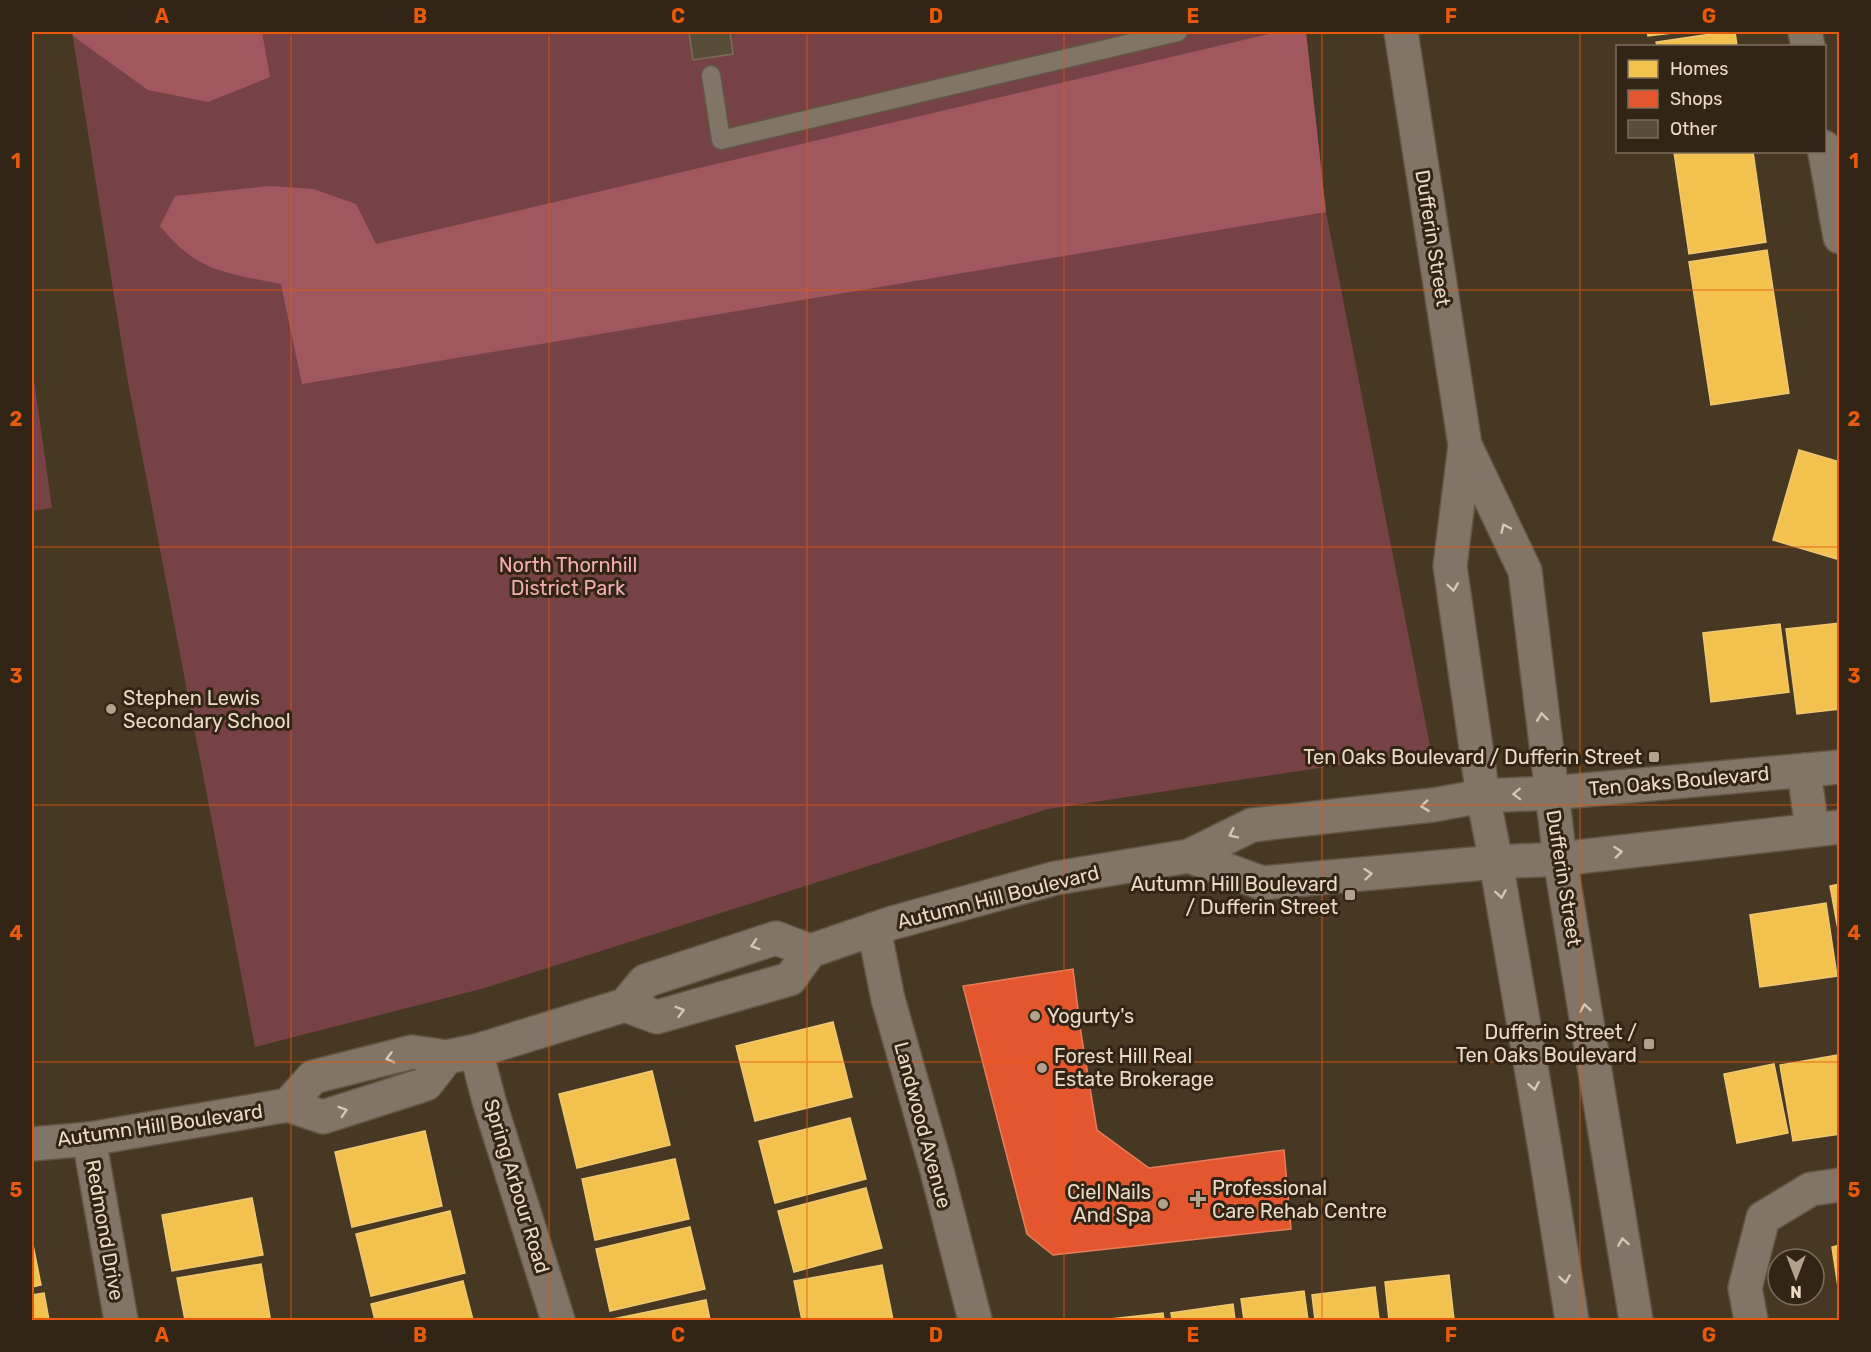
<svg xmlns="http://www.w3.org/2000/svg" width="1871" height="1352" font-family="Rubik,sans-serif">
<rect width="100%" height="100%" fill="#473823"/>
<path fill="#774246" d="M72,32H1306L1326,212L1431,751L1048,809L481,989L255,1047L126,371Z
M32,366L52,508L32,511Z"/>
<path fill="#a0585e" d="M72,32H262L270,77L208,102L148,90L73,36Z
M1277,32H1306L1326,212L302,384L281,284C226,273 197,272 160,226L175,196L269,186L313,189L356,204L376,244Z"/>
<path fill="#f2c14e" stroke="#f0c872" stroke-width="1.5" d="M1647,32H1681L1648,36Z
M1725,32H1735L1737,46H1657L1656,42Z
M1674,152H1753L1766,242L1689,254Z
M1767,250L1789,393L1711,405L1689,262Z
M1799,450L1840,462V560L1773,540Z
M1840,623V709L1797,714L1786,629Z
M1780,624L1789,692L1711,702L1703,633Z
M1840,884V940L1830,886Z
M1826,903L1837,976L1760,987L1750,915Z
M833,1022L852,1097L755,1121L736,1046Z
M1837,1055L1840,1069V1134L1793,1141L1780,1065Z
M1774,1064L1788,1133L1737,1143L1724,1074Z
M652,1071L670,1145L577,1168L559,1094Z
M850,1118L866,1179L775,1203L759,1141Z
M425,1131L442,1206L352,1227L335,1152Z
M675,1159L689,1219L595,1240L582,1179Z
M866,1188L882,1248L794,1272L778,1211Z
M252,1198L263,1255L172,1271L162,1215Z
M450,1211L465,1273L371,1296L356,1234Z
M690,1227L705,1289L610,1311L596,1249Z
M32,1240L41,1285L32,1287Z
M1840,1245V1300L1832,1247Z
M261,1264L270,1317L248,1320H185L177,1278Z
M882,1265L893,1320H802L794,1281Z
M1449,1275L1454,1320H1389L1385,1282Z
M463,1281L473,1320H375L371,1304Z
M1375,1287L1379,1320H1315L1312,1295Z
M1304,1291L1308,1320H1244L1241,1299Z
M44,1293L49,1320H32V1295Z
M706,1300L710,1320H608Z
M1233,1304L1235,1320H1172L1171,1313Z
M1163,1313L1164,1320H1101Z"/>
<path fill="#e4572e" stroke="#e67e5c" stroke-width="1.5" d="M1073,969L1081,1033L1097,1130L1149,1168L1284,1150L1291,1229L1053,1255L1027,1234L963,986Z"/>
<path fill="#584d38" stroke="#786e5c" stroke-width="1.5" d="M689,32H730L733,54L693,60Z"/>
<g fill="none" stroke-linecap="round" stroke-linejoin="round">
<defs>
<path id="service" d="M711,75L721,140L1178,32"/>
<path id="minor" d="M1805,32L1808,46
M1824,147L1840,237
M874,929L888,999L937,1171L975,1320
M476,1051L489,1101L558,1320
M89,1139L121,1320
M1751,1320L1745,1288L1763,1218L1811,1189L1840,1185"/>
<path id="tertiary" d="M1804,770L1812,830
M1189,856L1262,883L1496,862L1560,859L1840,827
M625,1005L657,1017L790,979L810,951L892,923L1056,878L1189,856L1252,825L1433,805L1483,796L1551,793L1840,767
M288,1105L313,1077L412,1052L447,1057L476,1051L625,1005L645,981L776,938L810,951
M32,1144L89,1139L288,1105L323,1117L426,1084L447,1057"/>
<path id="secondary" d="M1401,32L1465,445L1450,566L1483,796L1496,862L1545,1149L1572,1320
M1465,445L1525,571L1560,859L1636,1320"/>
</defs>
<use href="#service" stroke="#615544" stroke-width="21"/>
<use href="#minor" stroke="#615544" stroke-width="36"/>
<use href="#tertiary" stroke="#615544" stroke-width="36"/>
<use href="#secondary" stroke="#615544" stroke-width="36"/>
<use href="#service" stroke="#807566" stroke-width="18"/>
<use href="#minor" stroke="#807566" stroke-width="33"/>
<use href="#tertiary" stroke="#807566" stroke-width="33"/>
<use href="#secondary" stroke="#807566" stroke-width="33"/>
</g>
<defs><path id="oneway-chevron" d="M-2-3.5L2.5 0L-2 3.5" fill="none" stroke-width="1.6" stroke-linecap="round" stroke-linejoin="round" transform="scale(1.5)"/></defs>
<g stroke="#d6c6b3">
<use href="#oneway-chevron" transform="translate(1505 528) rotate(-115)"/>
<use href="#oneway-chevron" transform="translate(1453 587) rotate(82)"/>
<use href="#oneway-chevron" transform="translate(1542 717) rotate(-97)"/>
<use href="#oneway-chevron" transform="translate(1517 794) rotate(178)"/>
<use href="#oneway-chevron" transform="translate(1425 806) rotate(173)"/>
<use href="#oneway-chevron" transform="translate(1233 834) rotate(154)"/>
<use href="#oneway-chevron" transform="translate(1618 852) rotate(-6)"/>
<use href="#oneway-chevron" transform="translate(1368 874) rotate(-5)"/>
<use href="#oneway-chevron" transform="translate(1501 894) rotate(81)"/>
<use href="#oneway-chevron" transform="translate(755 945) rotate(162)"/>
<use href="#oneway-chevron" transform="translate(1585 1008) rotate(-99)"/>
<use href="#oneway-chevron" transform="translate(680 1011) rotate(-16)"/>
<use href="#oneway-chevron" transform="translate(390 1058) rotate(166)"/>
<use href="#oneway-chevron" transform="translate(1534 1086) rotate(80)"/>
<use href="#oneway-chevron" transform="translate(343 1111) rotate(-18)"/>
<use href="#oneway-chevron" transform="translate(1623 1242) rotate(-99)"/>
<use href="#oneway-chevron" transform="translate(1565 1279) rotate(81)"/>
</g>
<path fill="none" stroke="#e8590c" stroke-width="1.5" stroke-opacity="0.55" d="M291,32V1320M549,32V1320M807,32V1320M1064,32V1320M1322,32V1320M1580,32V1320M32,290H1840M32,547H1840M32,805H1840M32,1062H1840"/>
<g fill="#b2a18d" stroke="#322515" stroke-width="2">
<circle cx="111" cy="709" r="6"/>
<rect x="1648" y="751" width="12" height="12" rx="3"/>
<rect x="1344" y="889" width="12" height="12" rx="3"/>
<circle cx="1035" cy="1016" r="6"/>
<rect x="1643" y="1038" width="12" height="12" rx="3"/>
<circle cx="1042" cy="1068" r="6"/>
<path d="M1195 1190h6v6h6v6h-6v6h-6v-6h-6v-6h6z"/>
<circle cx="1163" cy="1204" r="6"/>
</g>
<g text-anchor="middle" stroke-width="6" stroke-linejoin="round" paint-order="stroke">
<g font-size="20" fill="#ebdac6" stroke="#322515">
<text transform="translate(1433 238) rotate(81)" y="7">Dufferin Street</text>
<text transform="translate(1679 781) rotate(-5)" y="7">Ten Oaks Boulevard</text>
<text transform="translate(1564 878) rotate(81)" y="7">Dufferin Street</text>
<text transform="translate(998 897) rotate(-14)" y="7">Autumn Hill Boulevard</text>
<text transform="translate(160 1125) rotate(-8)" y="7">Autumn Hill Boulevard</text>
<text transform="translate(923 1125) rotate(75)" y="7">Landwood Avenue</text>
<text transform="translate(517 1186) rotate(73)" y="7">Spring Arbour Road</text>
<text transform="translate(105 1230) rotate(80)" y="7">Redmond Drive</text>
</g>
<g font-size="20" fill="#f3aeb4" stroke="#322515">
<text x="568" y="572">North Thornhill<tspan x="568" dy="23">District Park</tspan></text>
</g>
<g font-size="20" fill="#ebdac6" stroke="#322515" text-anchor="start">
<text x="123" y="705">Stephen Lewis<tspan x="123" dy="23">Secondary School</tspan></text>
<text x="1642" y="764" text-anchor="end">Ten Oaks Boulevard / Dufferin Street</text>
<text x="1338" y="891" text-anchor="end">Autumn Hill Boulevard<tspan x="1338" dy="23">/ Dufferin Street</tspan></text>
<text x="1047" y="1023">Yogurty's</text>
<text x="1637" y="1039" text-anchor="end">Dufferin Street /<tspan x="1637" dy="23">Ten Oaks Boulevard</tspan></text>
<text x="1054" y="1063">Forest Hill Real<tspan x="1054" dy="23">Estate Brokerage</tspan></text>
<text x="1212" y="1195">Professional<tspan x="1212" dy="23">Care Rehab Centre</tspan></text>
<text x="1151" y="1199" text-anchor="end">Ciel Nails<tspan x="1151" dy="23">And Spa</tspan></text>
</g>
</g>
<rect width="1871" height="1352" fill="none" stroke="#322515" stroke-width="66"/>
<rect x="1616" y="45" width="210" height="108" fill="#322515" stroke="#7c6d5c" stroke-width="1.5"/>
<rect x="1628" y="60" width="30" height="18" fill="#f2c14e" stroke="#7c6d5c" stroke-width="1.5"/>
<text x="1670" y="75" font-size="18" fill="#ebdac6">Homes</text>
<rect x="1628" y="90" width="30" height="18" fill="#e4572e" stroke="#7c6d5c" stroke-width="1.5"/>
<text x="1670" y="105" font-size="18" fill="#ebdac6">Shops</text>
<rect x="1628" y="120" width="30" height="18" fill="#584d38" stroke="#7c6d5c" stroke-width="1.5"/>
<text x="1670" y="135" font-size="18" fill="#ebdac6">Other</text>
<g transform="translate(1796 1277) rotate(180)"><circle r="28" fill="#322515" stroke="#7c6d5c" stroke-width="1.5"/>
<path d="M0-4.5L10 22L0 15L-10 22Z" fill="#b2a18d"/>
<text y="-9" font-size="16" font-weight="bold" text-anchor="middle" fill="#ebdac6">N</text>
</g>
<rect x="33" y="33" width="1805" height="1286" fill="none" stroke="#e8590c" stroke-width="2"/>
<g font-size="20" text-anchor="middle" font-weight="bold" fill="#e8590c">
<text x="162" y="23">A</text>
<text x="420" y="23">B</text>
<text x="678" y="23">C</text>
<text x="936" y="23">D</text>
<text x="1193" y="23">E</text>
<text x="1451" y="23">F</text>
<text x="1709" y="23">G</text>
<text x="16" y="168">1</text>
<text x="1854" y="168">1</text>
<text x="16" y="426">2</text>
<text x="1854" y="426">2</text>
<text x="16" y="683">3</text>
<text x="1854" y="683">3</text>
<text x="16" y="940">4</text>
<text x="1854" y="940">4</text>
<text x="16" y="1197">5</text>
<text x="1854" y="1197">5</text>
<text x="162" y="1342">A</text>
<text x="420" y="1342">B</text>
<text x="678" y="1342">C</text>
<text x="936" y="1342">D</text>
<text x="1193" y="1342">E</text>
<text x="1451" y="1342">F</text>
<text x="1709" y="1342">G</text>
</g>
</svg>
